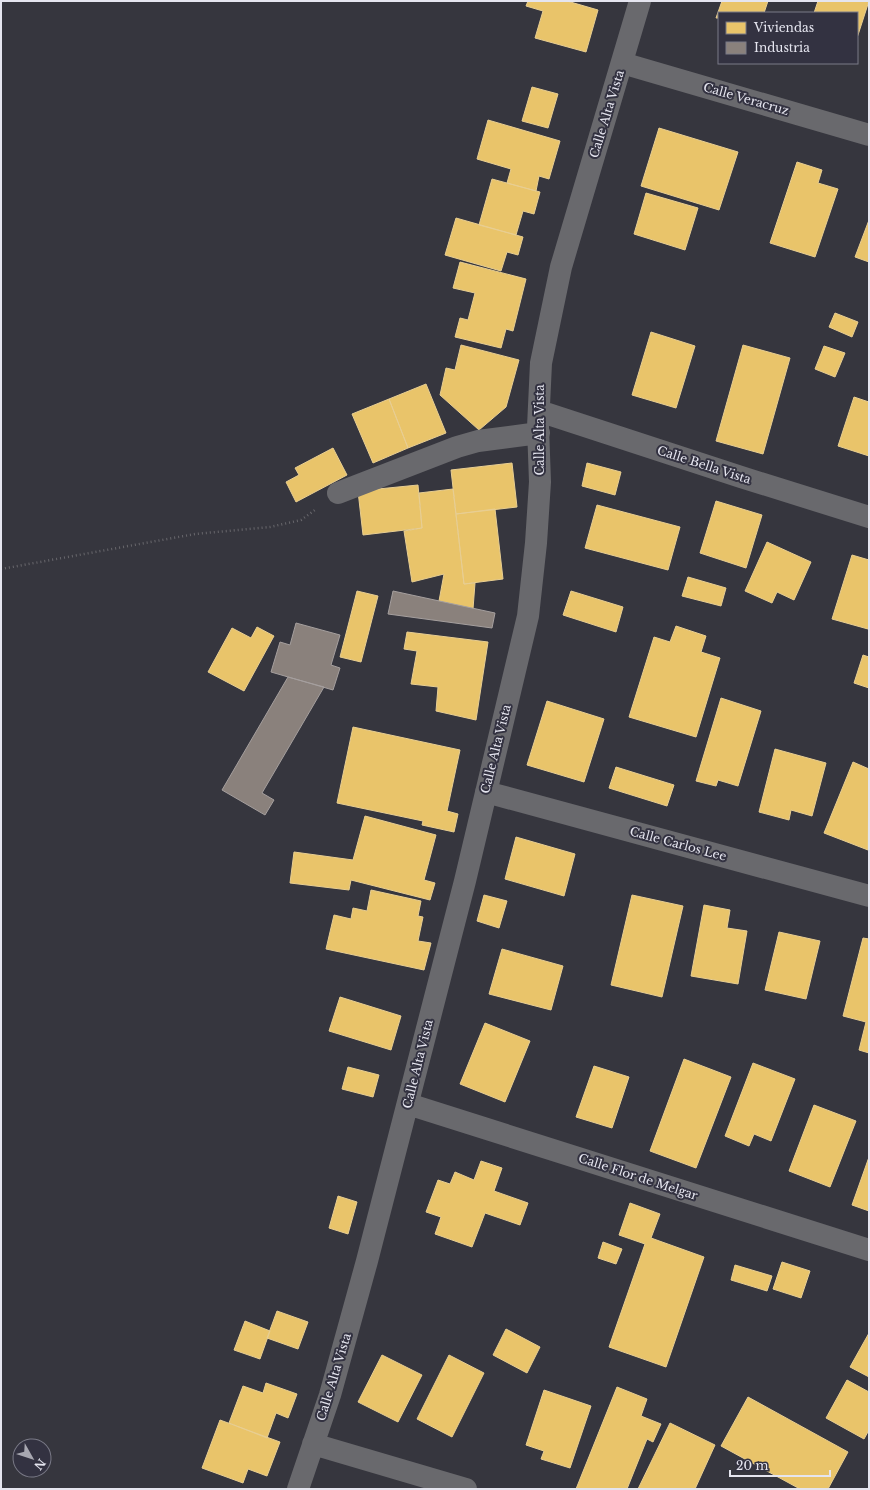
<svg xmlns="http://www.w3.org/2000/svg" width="870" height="1490" font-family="'Libre Baskerville',serif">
<rect width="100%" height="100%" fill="#36363e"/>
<path fill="#e9c46a" stroke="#e8ce92" d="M528,1H567L598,10L586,52L535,38L543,11L526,6Z
M722,1H768L764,13H719V18H716Z
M818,1H869L857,38V13H814Z
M532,87L558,94L548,128L522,121Z
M488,120L560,141L549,179L539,176L536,191L507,183L511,169L477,159Z
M659,128L738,152L719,210L641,186Z
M797,162L822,170L818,183L838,189L815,257L770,243Z
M492,179L540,192L534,214L523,211L516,235L479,225Z
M646,193L698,208L685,250L634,234Z
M456,218L523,237L518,255L507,252L501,271L445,255Z
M869,220V262L855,257Z
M460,262L526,279L513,331L506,329L501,348L455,337L460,318L468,320L475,293L453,288Z
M835,313L858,322L852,337L829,327Z
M651,332L695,346L676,408L632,395Z
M461,345L519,360L506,407L479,430L440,395L446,368L455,370Z
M743,345L790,358L763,454L716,441Z
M824,346L845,353L835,377L815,369Z
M426,384L446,433L408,448L389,399Z
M854,397L869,402V456L838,446Z
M389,399L408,448L373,463L352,414Z
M333,448L347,475L296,502L286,482L299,475L295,468Z
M512,463L517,507L456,514L451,470Z
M587,463L621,472L615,495L582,486Z
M418,485L422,528L363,535L358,491Z
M453,489L464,584L475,583L473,609L439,601L444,574L412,582L404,531L422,528L419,493Z
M716,501L762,515L746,568L700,553Z
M597,505L680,527L668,570L585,548Z
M495,509L503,579L464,584L456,514Z
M767,542L811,562L794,600L777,592L772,603L745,591Z
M852,555L869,560V626L868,629L832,619Z
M688,577L726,588L721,606L682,596Z
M357,591L378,596L361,662L340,657Z
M571,591L623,607L616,632L563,615Z
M676,626L706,636L701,652L720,658L696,737L629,717L654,637L670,642Z
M257,627L274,636L244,691L208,672L232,628L251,638Z
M407,632L488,642L476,720L436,711L438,687L411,684L417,651L404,649Z
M863,655L869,657V688L854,683Z
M721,698L761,711L738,786L718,780L716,786L696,781Z
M547,701L604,719L584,782L527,765Z
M353,727L460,750L447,811L458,814L454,832L422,825L423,821L337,803Z
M775,749L826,763L812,816L791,810L789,820L759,812Z
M853,762L869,769L868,850L824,833Z
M616,767L674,785L667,806L609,788Z
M365,816L436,835L424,880L435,883L430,900L351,880L349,890L290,883L294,852L353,860Z
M516,837L575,854L564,896L505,879Z
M371,890L421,901L418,916L423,917L418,941L431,943L424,970L326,949L334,915L351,919L353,908L367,911Z
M484,895L507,901L499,928L477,921Z
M632,895L683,906L662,997L611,985Z
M704,905L730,910L727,928L747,931L738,984L691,976Z
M779,932L820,941L806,999L765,990Z
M863,938L869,939V1053L859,1050L866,1022L843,1016Z
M502,949L563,966L551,1010L489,994Z
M340,997L401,1016L391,1050L329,1031Z
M485,1023L530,1041L505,1102L460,1084Z
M684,1059L731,1077L696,1168L650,1151Z
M753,1063L795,1079L771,1141L754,1134L749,1146L725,1136Z
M594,1066L629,1077L612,1128L576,1117Z
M348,1067L379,1075L373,1097L342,1089Z
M814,1105L856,1121L830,1187L789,1171Z
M869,1157V1211L852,1205Z
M481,1161L502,1168L494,1191L528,1203L520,1225L485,1213L472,1247L435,1234L441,1217L426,1212L438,1180L450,1184L455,1172L474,1180Z
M338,1196L357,1202L348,1234L329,1228Z
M630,1203L660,1214L651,1238L704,1257L666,1367L609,1347L645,1244L619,1235Z
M603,1242L622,1249L616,1264L598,1258Z
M782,1262L810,1271L801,1298L773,1289Z
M735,1265L772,1276L767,1291L731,1280Z
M277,1311L308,1322L298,1349L267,1338Z
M245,1321L270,1331L260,1359L234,1350Z
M506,1329L540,1347L527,1373L493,1355Z
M869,1333V1377L850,1367Z
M382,1355L422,1375L398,1422L358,1402Z
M449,1355L484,1373L452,1437L417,1419Z
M847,1380L869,1392V1430L864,1439L826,1418Z
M266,1383L297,1394L288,1418L276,1413L267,1438L229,1423L243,1386L263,1393Z
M617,1387L647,1399L641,1416L661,1424L653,1442L647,1439L627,1489H576Z
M544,1390L591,1406L570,1468L541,1459L544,1451L526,1445Z
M748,1397L848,1452L828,1489H800L721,1446Z
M220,1420L280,1442L267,1476L248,1469L243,1483L202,1468Z
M670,1423L715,1445L695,1489H638Z"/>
<path fill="#8a817c" stroke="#a59f9e" d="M393,591L495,613L492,628L388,614Z
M296,623L340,635L331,665L340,668L333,690L271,672L280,642L290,645Z
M288,677L324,687L262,793L274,800L265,815L222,790Z"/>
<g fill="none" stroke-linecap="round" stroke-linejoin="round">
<path stroke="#68676c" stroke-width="2.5" stroke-dasharray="1 3" stroke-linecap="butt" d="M1,569L195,534L270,527L301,520L315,510"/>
<path stroke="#69696d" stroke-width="22" d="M622,63L869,135
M539,411L741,477L869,517
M338,493L457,447L478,441L539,433
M486,792L869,896
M408,1104L869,1250
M313,1444L466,1489
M298,1489L330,1395L367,1261L465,881L528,616L536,543L540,482L538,427L541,363L561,267L640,1"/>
</g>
<g text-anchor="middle" stroke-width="4" stroke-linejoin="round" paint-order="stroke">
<g font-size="12" fill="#e5e5ef" stroke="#333241">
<text transform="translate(746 99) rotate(16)" y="4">Calle Veracruz</text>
<text transform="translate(607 114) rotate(-73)" y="4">Calle Alta Vista</text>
<text transform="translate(540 430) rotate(-90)" y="4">Calle Alta Vista</text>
<text transform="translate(704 465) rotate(18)" y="4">Calle Bella Vista</text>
<text transform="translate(496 749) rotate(-76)" y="4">Calle Alta Vista</text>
<text transform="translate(678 844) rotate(15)" y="4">Calle Carlos Lee</text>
<text transform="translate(418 1064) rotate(-76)" y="4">Calle Alta Vista</text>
<text transform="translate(638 1177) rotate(18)" y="4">Calle Flor de Melgar</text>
<text transform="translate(334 1377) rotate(-73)" y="4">Calle Alta Vista</text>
</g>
</g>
<rect width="870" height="1490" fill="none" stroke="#e5e5ef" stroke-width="4"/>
<rect x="718" y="12" width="140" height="52" fill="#333241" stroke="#7a7a87"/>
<rect x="726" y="22" width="20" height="12" fill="#e9c46a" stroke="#7a7a87"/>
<text x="754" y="32" font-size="12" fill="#e5e5ef">Viviendas</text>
<rect x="726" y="42" width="20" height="12" fill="#8a817c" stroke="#7a7a87"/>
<text x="754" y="52" font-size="12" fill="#e5e5ef">Industria</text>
<g transform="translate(32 1458) rotate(129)"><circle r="19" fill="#333241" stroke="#7a7a87"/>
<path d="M0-3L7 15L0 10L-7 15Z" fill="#a8a8b1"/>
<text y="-6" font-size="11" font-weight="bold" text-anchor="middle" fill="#e5e5ef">N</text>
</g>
<path d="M730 1470v6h100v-6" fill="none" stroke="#e5e5ef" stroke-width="2"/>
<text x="736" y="1470" font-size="12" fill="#e5e5ef" stroke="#333241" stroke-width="3" paint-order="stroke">20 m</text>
</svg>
